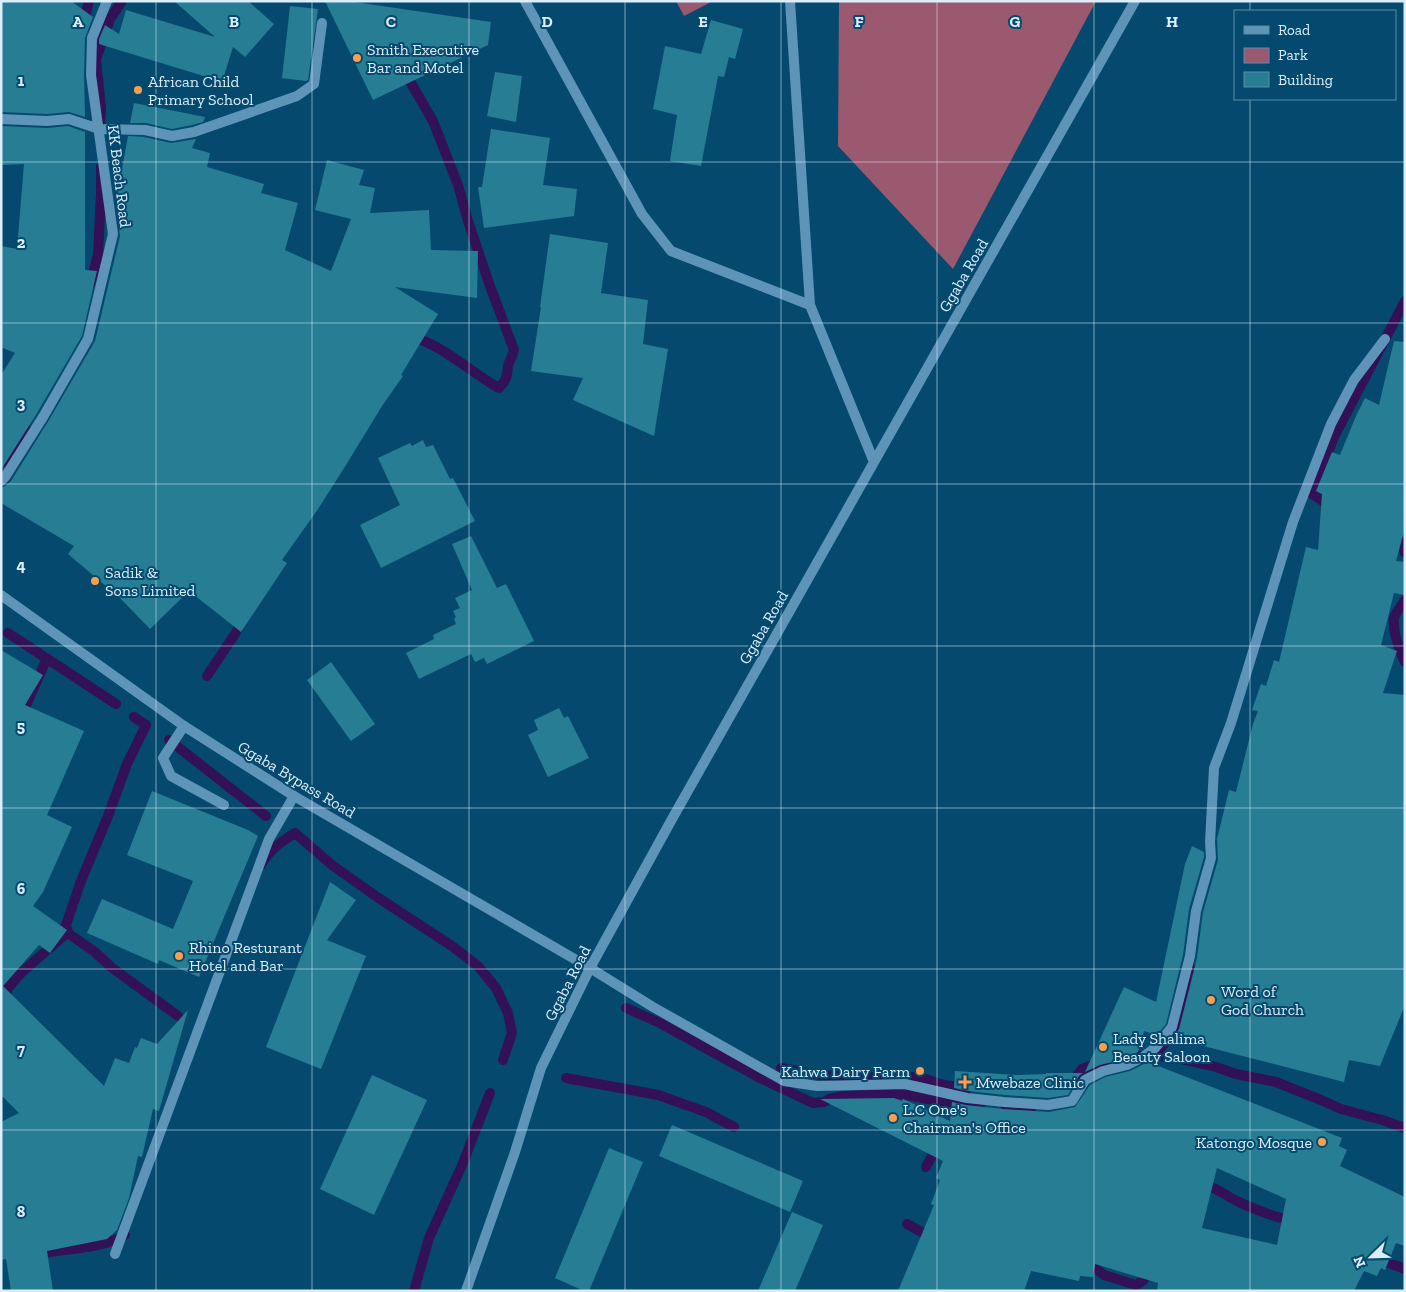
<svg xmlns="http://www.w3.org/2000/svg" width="1406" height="1292" font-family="'Zilla Slab',serif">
<rect width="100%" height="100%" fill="#054a6e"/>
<path fill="#9a596e" d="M676,1H713L684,16Z
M839,1H1096L953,269L838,146Z"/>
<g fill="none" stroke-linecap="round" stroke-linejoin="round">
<path stroke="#321157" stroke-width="10" d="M83,24L89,1
M404,71L433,121L458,185L468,221L490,286L514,350C513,356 509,361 508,366C507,376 507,380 499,388C471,372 446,348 414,337V342
M100,123L101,108L96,59L110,19L122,1
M90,284L98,255L101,194V167
M6,462L26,429
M1333,503H1326L1312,494L1334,437L1405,301
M1391,536L1401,542L1405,553
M1405,600C1402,605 1396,612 1394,618C1392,629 1400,653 1405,662
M8,633L116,704
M207,676L235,634L243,619
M21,717L47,658
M169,740L266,816
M261,865C269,850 281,842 295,833L332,865L377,897L452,946L478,966L496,988L508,1013L512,1033L503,1060
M62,929L95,952L111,967L178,1016
M1191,969L1185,1014L1170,1039L1163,1045L1160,1049L1161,1056L1168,1059H1181L1213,1066L1236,1074L1276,1082L1321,1100L1341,1109L1382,1120L1405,1128
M3,1004L8,988L22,972L68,932L66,925L81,881L108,816L127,764L146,725L134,717
M626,1008L660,1023L762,1079L813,1103L824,1102L829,1099L843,1096L902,1094L938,1101L980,1104
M781,1068L820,1075L864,1077H920L940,1084L967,1089
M566,1078L658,1095L706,1112L734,1127
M1072,1083L1082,1069L1112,1058L1121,1061L1140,1056
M1005,1105L1031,1112
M926,1167L933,1154L940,1145
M1201,1183C1217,1188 1223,1194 1237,1201C1254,1210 1274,1216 1293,1222
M907,1224L929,1236L935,1237
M35,1255C64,1248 99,1250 125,1235
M1375,1258L1405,1269
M1085,1261L1104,1275L1136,1285L1144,1280
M414,1291L429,1238L463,1163L490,1093"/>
</g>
<path fill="#277d94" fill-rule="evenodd" d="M1,1H71L93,17L85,38L84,75L85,117L69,112L47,114L1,112Z
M174,1H248L274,24L245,57L233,47L223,79L221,78L220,81L99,44V39L105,25L119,34L126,10L215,37Z
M325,1H348L491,22L488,45L373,100Z
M290,6L318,9L308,80L306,81L282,78Z
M711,20L743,29L735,59L729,57L724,77L718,76L701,166L670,161L677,115L653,109L665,46L701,54Z
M495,72L522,76L516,122L487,116Z
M134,103L205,117L203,122L192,125L172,129L146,123H130Z
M1,126L47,128L68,126L85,132V270L97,271L82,336L37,413L1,470V375L15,353L1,347V246L17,249L24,164L1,165Z
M491,129L550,138L543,185L577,189L574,216L484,228L478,187H482Z
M128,136L144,137L171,143L196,139L192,148L210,153L207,167L264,184L261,193L298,203L285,250L331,271L351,219L315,210L327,160L364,170L359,185L375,188L370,213L429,210L431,250L478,251L477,298L395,287L438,314L401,375L403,376L382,406L346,465L318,509L282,560L287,563L241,632L189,591L150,629L120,598L68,554L74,546L1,503V488L5,486L11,481L49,420L95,341L120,236L116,202Z
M550,234L608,243L601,293L648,300L643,344L668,349L654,436L573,400L583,378L531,371L541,307H540Z
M1394,341L1405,342V528L1396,561L1405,562V595L1394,593L1381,645L1397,651L1383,693L1405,695V1005L1380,1066L1349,1060L1344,1082L1172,1038L1179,1029L1197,958L1203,912L1218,860L1217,839L1229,790L1236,792L1253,724L1258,711L1252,710L1261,684L1266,686L1274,660L1279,662L1306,547L1318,550L1322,494L1316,491L1332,452L1340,455L1356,416L1365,398L1379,405Z
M423,440L426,447L433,445L450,479L453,478L475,521L381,568L360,525L400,505L378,458L410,443L412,446Z
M471,536L497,588L506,584L534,641L487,664L484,658L475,662L471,654L419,679L406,653L434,639L433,635L456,624L454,619L456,617L453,611L460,608L455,598L472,590L452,544Z
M1,650L43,675L25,705L84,731L47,815L72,827L43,892L33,906L67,930L50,953L39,945L3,986L104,1086L115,1058L129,1063L135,1047L137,1048L141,1038L157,1044L188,1010L159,1111L153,1109L142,1157L138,1156L129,1198L117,1230L107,1239L47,1251L53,1291H11L6,1259L1,1260V1122L19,1113L1,1095Z
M331,662L375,724L351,741L307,680Z
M559,708L564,718L568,716L589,758L548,777L528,735L538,730L534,720Z
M152,791L248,830L258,836L199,977L159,960L158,964L87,933L102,899L173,929L193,881L127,855Z
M1192,846L1204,852V857L1189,909L1183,955L1166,1024L1157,1035L1144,1031L1138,1052L1125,1059L1100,1065L1085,1072L1124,987L1156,1002L1185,864Z
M330,882L356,900L327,940L366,956L321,1069L266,1047Z
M1148,1062L1342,1138L1339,1146L1347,1150L1340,1166L1405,1197V1246L1396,1243L1385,1270L1381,1268L1377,1276L1364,1271L1354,1291H1157L1158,1283L1095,1264L1093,1277L1080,1276L1079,1281L1031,1271L1024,1291H898L934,1205L931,1204L940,1180L936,1178L943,1161L820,1099L894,1098L902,1101L903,1099L950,1121L952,1102L966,1105L1003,1109L1049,1112L1075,1107L1090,1085L1105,1077L1130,1071ZM1217,1168L1286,1199L1277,1245L1202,1228Z
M955,1071L1017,1075L1046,1074V1073H1083L1079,1076L1068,1095L1048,1098L1005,1095L968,1091L954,1088Z
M372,1075L427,1100L374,1215L320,1189Z
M672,1125L803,1181L790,1212L659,1156Z
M609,1148L643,1162L589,1291H584L555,1278Z
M792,1212L823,1225L795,1291H758Z"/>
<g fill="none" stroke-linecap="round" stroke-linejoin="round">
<path stroke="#5f94b9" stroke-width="10" d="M184,726L163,758L171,776L224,805
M590,968L653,1007L784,1081L817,1086L905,1084L967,1098L1004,1102L1048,1105L1072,1101L1085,1080L1103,1071L1127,1065L1143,1057L1155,1048L1172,1027L1190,956L1196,911L1211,858L1210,842L1214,768L1231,723L1293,522L1331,424L1354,380L1385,339"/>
<path stroke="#5f94b9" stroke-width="10" d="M525,1L642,214L671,251L810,305
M790,1L810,305L874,462
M1,119L47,121L69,119L99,129L145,130L172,136L194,132L297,96L314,84L322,23
M1,481L5,477L43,417L88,339L113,234L91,75L92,38L107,1
M590,968L672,819L1135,1
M115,1254L269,839L294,796"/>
<path stroke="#5f94b9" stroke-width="10" d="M1,595L184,726L294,796L590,968L541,1068L515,1152L466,1291"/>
</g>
<path fill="none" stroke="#dcedfb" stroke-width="1" stroke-opacity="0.55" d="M156,1V1291M312,1V1291M469,1V1291M625,1V1291M781,1V1291M937,1V1291M1094,1V1291M1250,1V11M1250,99V1291M1,162H1405M1,323H1405M1,484H1405M1,646H1405M1,808H1405M1,969H1405M1,1130H1405"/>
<g fill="#fa9f4e" stroke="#054a6e" stroke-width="2">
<circle cx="357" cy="58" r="5"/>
<circle cx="138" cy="90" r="5"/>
<circle cx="95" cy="581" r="5"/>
<circle cx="179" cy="956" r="5"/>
<circle cx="1211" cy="1000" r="5"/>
<circle cx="1103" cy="1047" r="5"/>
<circle cx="920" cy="1071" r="5"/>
<path d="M962.5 1074.5h5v5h5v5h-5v5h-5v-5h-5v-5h5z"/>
<circle cx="893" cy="1118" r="5"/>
<circle cx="1322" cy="1142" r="5"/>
</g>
<g text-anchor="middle" stroke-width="4" stroke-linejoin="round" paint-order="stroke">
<g font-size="16" fill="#dcedfb" stroke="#054a6e" text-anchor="start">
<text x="367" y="55">Smith Executive<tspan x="367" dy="18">Bar and Motel</tspan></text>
<text x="148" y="87">African Child<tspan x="148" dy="18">Primary School</tspan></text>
<text x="105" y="578">Sadik &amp;<tspan x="105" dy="18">Sons Limited</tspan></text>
<text x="189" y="953">Rhino Resturant<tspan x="189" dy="18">Hotel and Bar</tspan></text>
<text x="1221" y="997">Word of<tspan x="1221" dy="18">God Church</tspan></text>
<text x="1113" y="1044">Lady Shalima<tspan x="1113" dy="18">Beauty Saloon</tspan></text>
<text x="910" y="1077" text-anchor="end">Kahwa Dairy Farm</text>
<text x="976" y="1088">Mwebaze Clinic</text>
<text x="903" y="1115">L.C One's<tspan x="903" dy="18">Chairman's Office</tspan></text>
<text x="1312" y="1148" text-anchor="end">Katongo Mosque</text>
</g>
<g font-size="16" fill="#dcedfb" stroke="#054a6e">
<text transform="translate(120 176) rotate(83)" y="6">KK Beach Road</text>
<text transform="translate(963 275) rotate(-60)" y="6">Ggaba Road</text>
<text transform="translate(763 627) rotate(-60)" y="6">Ggaba Road</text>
<text transform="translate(297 779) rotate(31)" y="6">Ggaba Bypass Road</text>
<text transform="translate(567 983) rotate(-63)" y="6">Ggaba Road</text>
</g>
</g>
<g font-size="16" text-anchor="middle" font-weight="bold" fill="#dcedfb" stroke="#054a6e" stroke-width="4" stroke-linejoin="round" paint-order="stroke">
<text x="78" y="27">A</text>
<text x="234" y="27">B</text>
<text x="391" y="27">C</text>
<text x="547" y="27">D</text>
<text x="703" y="27">E</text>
<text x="859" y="27">F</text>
<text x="1015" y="27">G</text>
<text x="1172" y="27">H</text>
<text x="21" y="86">1</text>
<text x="21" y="248">2</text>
<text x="21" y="409">3</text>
<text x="21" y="571">4</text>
<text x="21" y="732">5</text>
<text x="21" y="894">6</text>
<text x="21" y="1055">7</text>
<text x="21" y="1217">8</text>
</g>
<rect width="1406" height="1292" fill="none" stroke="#dcedfb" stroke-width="5"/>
<rect x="1234" y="10" width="162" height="90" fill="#054a6e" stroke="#5b8ba6"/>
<rect x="1244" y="26" width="25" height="8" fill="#5f94b9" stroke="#5b8ba6"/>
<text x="1278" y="35" font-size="15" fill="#dcedfb">Road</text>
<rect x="1244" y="48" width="25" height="15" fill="#9a596e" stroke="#5b8ba6"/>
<text x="1278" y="60" font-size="15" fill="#dcedfb">Park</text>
<rect x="1244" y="72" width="25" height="15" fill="#277d94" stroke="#5b8ba6"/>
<text x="1278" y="85" font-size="15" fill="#dcedfb">Building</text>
<g transform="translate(1371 1257) rotate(247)" stroke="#054a6e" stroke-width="4" paint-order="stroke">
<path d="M0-4L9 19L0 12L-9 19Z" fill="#dcedfb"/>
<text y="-8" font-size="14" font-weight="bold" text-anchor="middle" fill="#dcedfb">N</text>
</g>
</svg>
